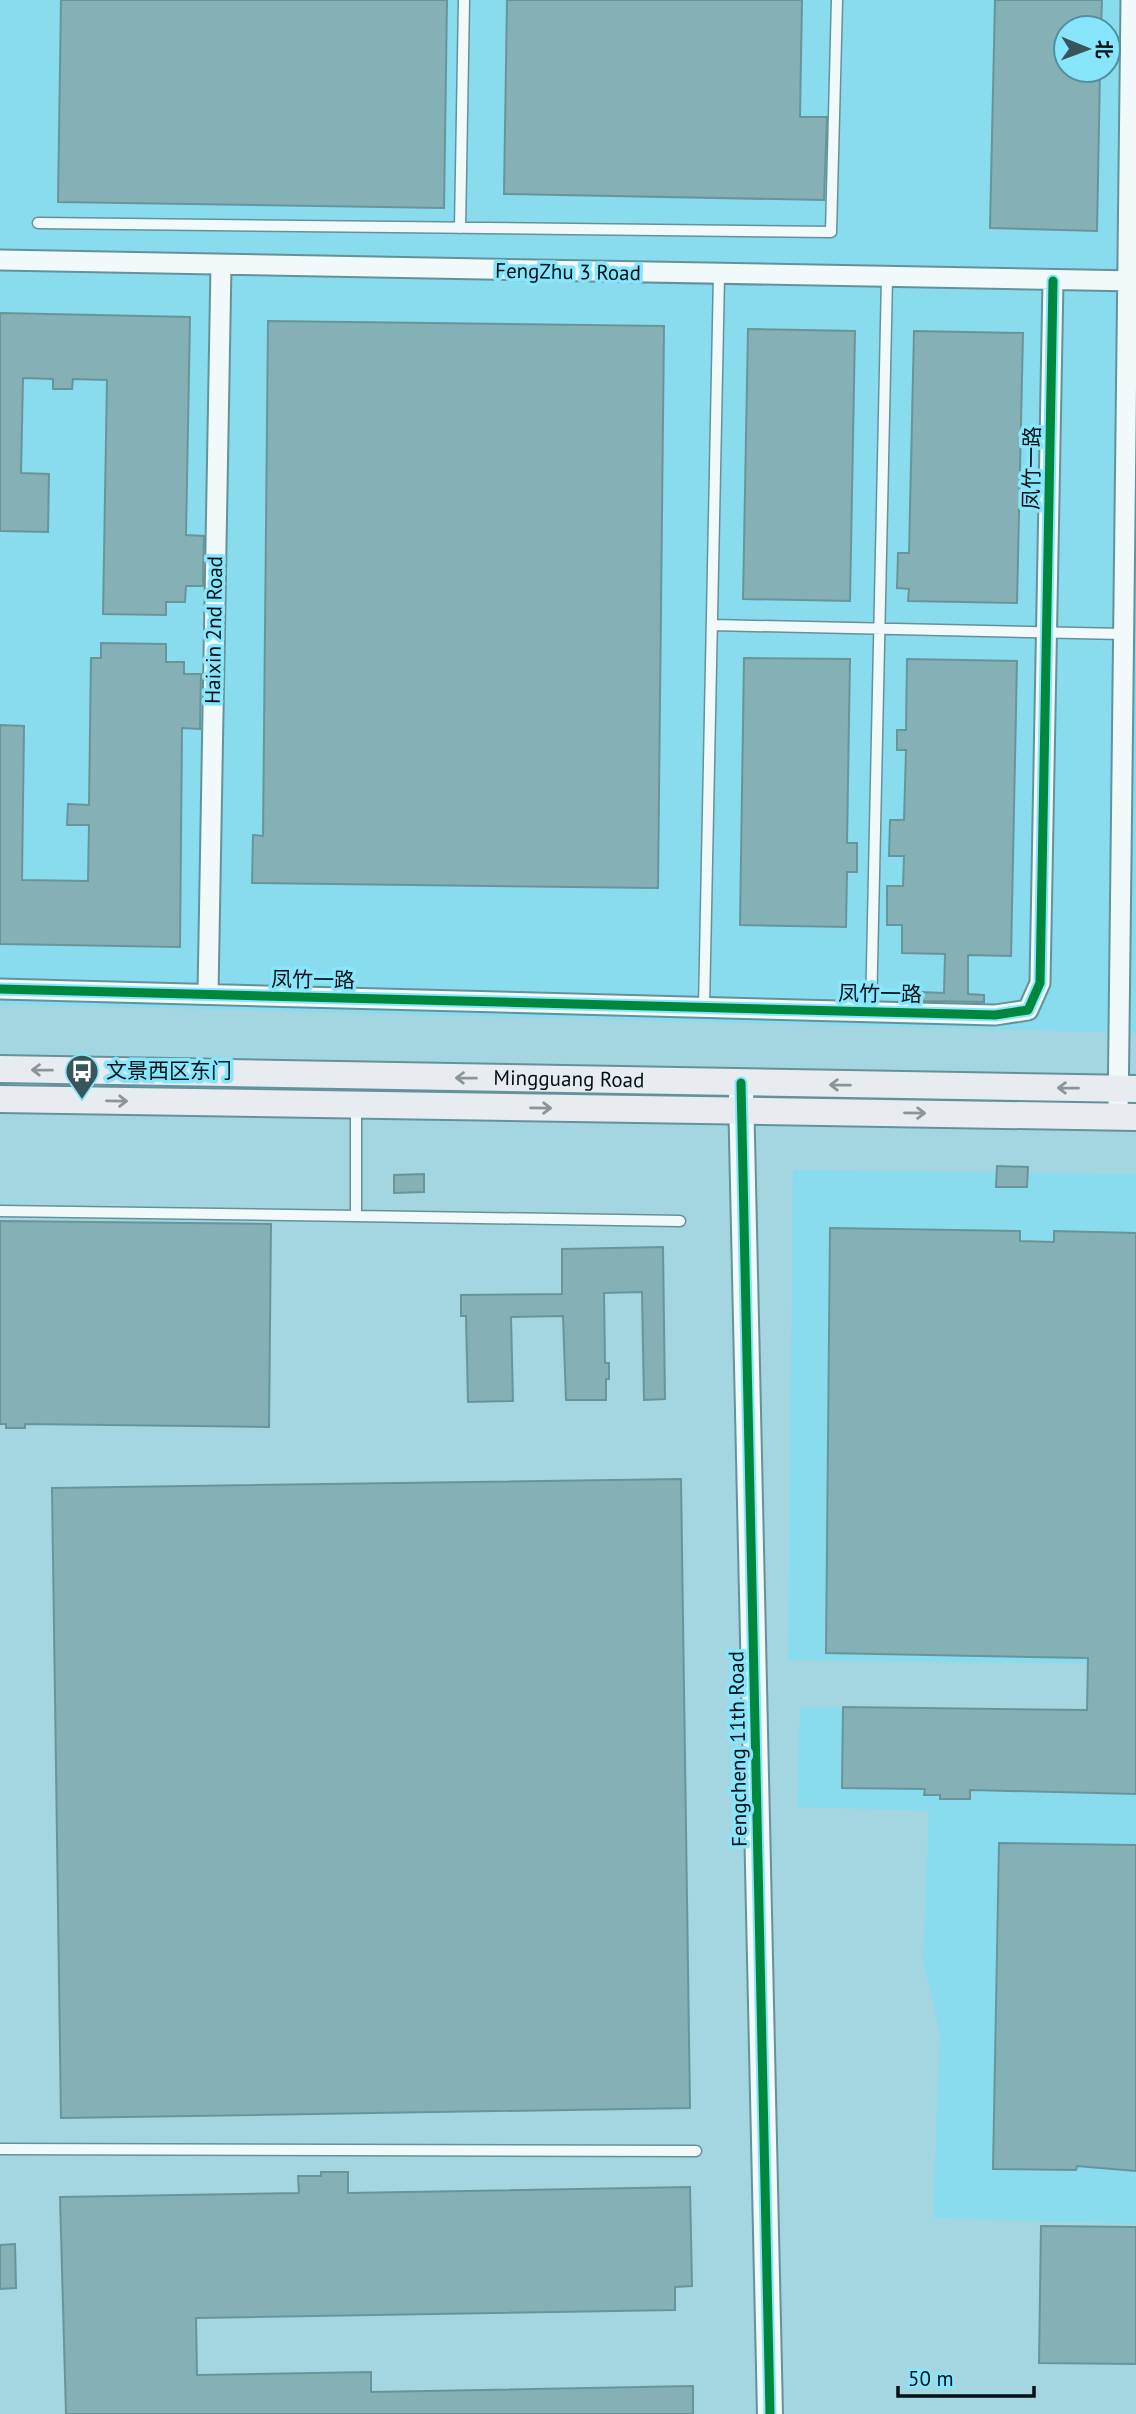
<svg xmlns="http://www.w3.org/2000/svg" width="1136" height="2414" font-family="'PT Sans','Noto Sans SC',sans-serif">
<rect width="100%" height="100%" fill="#a3d6e1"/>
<path fill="#89dbee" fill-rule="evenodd" d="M0,0H1136V1033L0,1004ZM1066,28H1108V70H1066Z
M793,1170L1136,1174V1664L788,1660Z
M800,1707L1136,1717V2224L933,2218L940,2033L923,1960L929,1811L797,1807Z"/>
<path fill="#85b0b5" stroke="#67959a" stroke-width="2" d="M61,0H447L444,208L58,202Z
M507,0H802L800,117H827L824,200L504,194Z
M995,0H1102L1101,28H1066V70H1100L1097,231L990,228Z
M0,313L190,317L186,535L204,536L203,586H186L185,602H166V615L103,614L107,380L73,379L72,389H53V379L23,378L21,473L49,474L48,532L0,531Z
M268,321L664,326L658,888L252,883L253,835L263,836Z
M748,329L855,331L850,601L743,599Z
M914,331L1023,333L1017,603L908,601L909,589L897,588L898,553H909Z
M101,643L166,644V662H184V674H201L200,729L182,728L180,947L0,944V725L24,726L22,880L88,881L89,825H67L68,804L89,805L91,658H101Z
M744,658L850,659L847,843H857V872H847L846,927L740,925Z
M907,659L1017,661L1011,956L968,955V994L984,995V1002L920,1001V992L944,993L945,954L902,953V925H887V886H903L904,856H889L890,820H904L906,750H897V730H906Z
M997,1166L1028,1167L1027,1187H996Z
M424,1174V1192L394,1193V1175Z
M0,1221L271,1224L269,1427L25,1424V1428H6V1424H0Z
M830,1228L1020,1231V1241L1054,1242V1231L1136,1233V1794L970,1790V1799H940V1795H924L925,1789L842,1788L843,1707L1087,1710L1088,1658L826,1653Z
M663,1247L665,1399L644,1400L642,1292L604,1293L605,1363H609V1379H606V1400H566L563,1316L511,1317L513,1401L468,1402L466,1316H461V1295L562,1294V1249Z
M681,1479L690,2108L61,2118L52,1488Z
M999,1843L1136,1845V2171L1077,2166L1076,2170L993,2169Z
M321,2172H348V2193L690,2187L692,2286L675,2287V2310L196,2318L197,2375L371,2372V2392L693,2386V2414H66L60,2197L299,2193L298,2176H321Z
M1041,2226L1136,2227V2364L1039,2363Z
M15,2244L16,2288L0,2289V2245Z"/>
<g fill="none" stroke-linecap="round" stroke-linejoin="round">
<defs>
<path id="service" d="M38,223L831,232L837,0
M460,228L464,0
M712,625L1123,634
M704,1007L719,275
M871,1012L887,278
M0,1211L356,1216V1105
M356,1216L680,1221
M0,2149L696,2151"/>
<path id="minor" d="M0,260L1136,281
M0,989L995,1015L1028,1010L1040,983L1053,281
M208,994L221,265
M1118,1117L1131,0"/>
<path id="tertiary" d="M741,1092L770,2414"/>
<g id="secondary">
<path id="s1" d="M0,1069L1136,1089"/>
<path d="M0,1099L1136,1117"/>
</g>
</defs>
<use href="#service" stroke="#64929b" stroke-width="13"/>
<use href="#minor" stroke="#64929b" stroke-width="23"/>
<use href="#tertiary" stroke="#64929b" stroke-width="28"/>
<use href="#secondary" stroke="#64929b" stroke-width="30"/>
<use href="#service" stroke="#f1f9fa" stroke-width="10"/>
<use href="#minor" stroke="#f1f9fa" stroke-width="19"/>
<use href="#tertiary" stroke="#f1f9fa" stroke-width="24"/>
<use href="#secondary" stroke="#e8ecf1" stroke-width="26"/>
<defs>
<path id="cycleway" d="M0,989L995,1015L1028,1010L1040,983L1053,281
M741,1083L770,2414"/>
</defs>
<use href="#cycleway" stroke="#88e6fc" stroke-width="13"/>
<use href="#cycleway" stroke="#00873e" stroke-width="9"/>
</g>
<defs><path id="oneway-shaft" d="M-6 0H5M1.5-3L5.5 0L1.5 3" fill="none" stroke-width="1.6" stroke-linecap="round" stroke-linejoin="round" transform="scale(1.75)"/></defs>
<g stroke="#8b9499">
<use href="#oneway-shaft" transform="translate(42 1070) rotate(-179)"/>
<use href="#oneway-shaft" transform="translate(466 1078) rotate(-179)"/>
<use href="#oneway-shaft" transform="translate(840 1085) rotate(-179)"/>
<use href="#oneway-shaft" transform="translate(1068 1088) rotate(-179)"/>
<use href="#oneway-shaft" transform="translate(117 1101) rotate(1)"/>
<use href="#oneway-shaft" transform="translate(541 1108) rotate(1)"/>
<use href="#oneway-shaft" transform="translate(915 1113) rotate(1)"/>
</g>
<defs>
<symbol id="bus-pin" viewBox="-11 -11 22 30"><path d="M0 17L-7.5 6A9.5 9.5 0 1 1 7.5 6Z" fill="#39555c" stroke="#88e6fc"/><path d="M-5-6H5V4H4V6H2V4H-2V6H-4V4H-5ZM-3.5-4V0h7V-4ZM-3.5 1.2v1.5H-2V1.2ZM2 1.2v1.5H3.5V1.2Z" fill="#fff"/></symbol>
</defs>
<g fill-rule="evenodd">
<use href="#bus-pin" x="63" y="1052" width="38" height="52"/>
</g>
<g text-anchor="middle" stroke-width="7" stroke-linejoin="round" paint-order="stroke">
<g font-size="21" fill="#001015" stroke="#88e6fc">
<text transform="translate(568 272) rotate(1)" y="7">FengZhu 3 Road</text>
<text transform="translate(1032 468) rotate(-89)" y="7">凤竹一路</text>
<text transform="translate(214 630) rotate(-89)" y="7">Haixin 2nd Road</text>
<text transform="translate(313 980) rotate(1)" y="7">凤竹一路</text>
<text transform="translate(880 994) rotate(1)" y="7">凤竹一路</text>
<text dy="7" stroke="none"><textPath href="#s1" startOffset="569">Mingguang Road</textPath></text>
<text transform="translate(738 1749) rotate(-91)" y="7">Fengcheng 11th Road</text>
</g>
<g font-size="21" fill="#001015" stroke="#88e6fc" text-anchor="start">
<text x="106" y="1078">文景西区东门</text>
</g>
</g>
<g transform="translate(1087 49) rotate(91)"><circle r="33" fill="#88e6fc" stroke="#5290a0" stroke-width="2"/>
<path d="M0-5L12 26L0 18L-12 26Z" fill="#39555c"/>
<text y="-10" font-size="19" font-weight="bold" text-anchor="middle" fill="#001015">北</text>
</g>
<path d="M898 2386v10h136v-10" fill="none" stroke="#001015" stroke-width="3.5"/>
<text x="908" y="2386" font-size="21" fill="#001015" stroke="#88e6fc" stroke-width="5" paint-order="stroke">50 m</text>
</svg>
